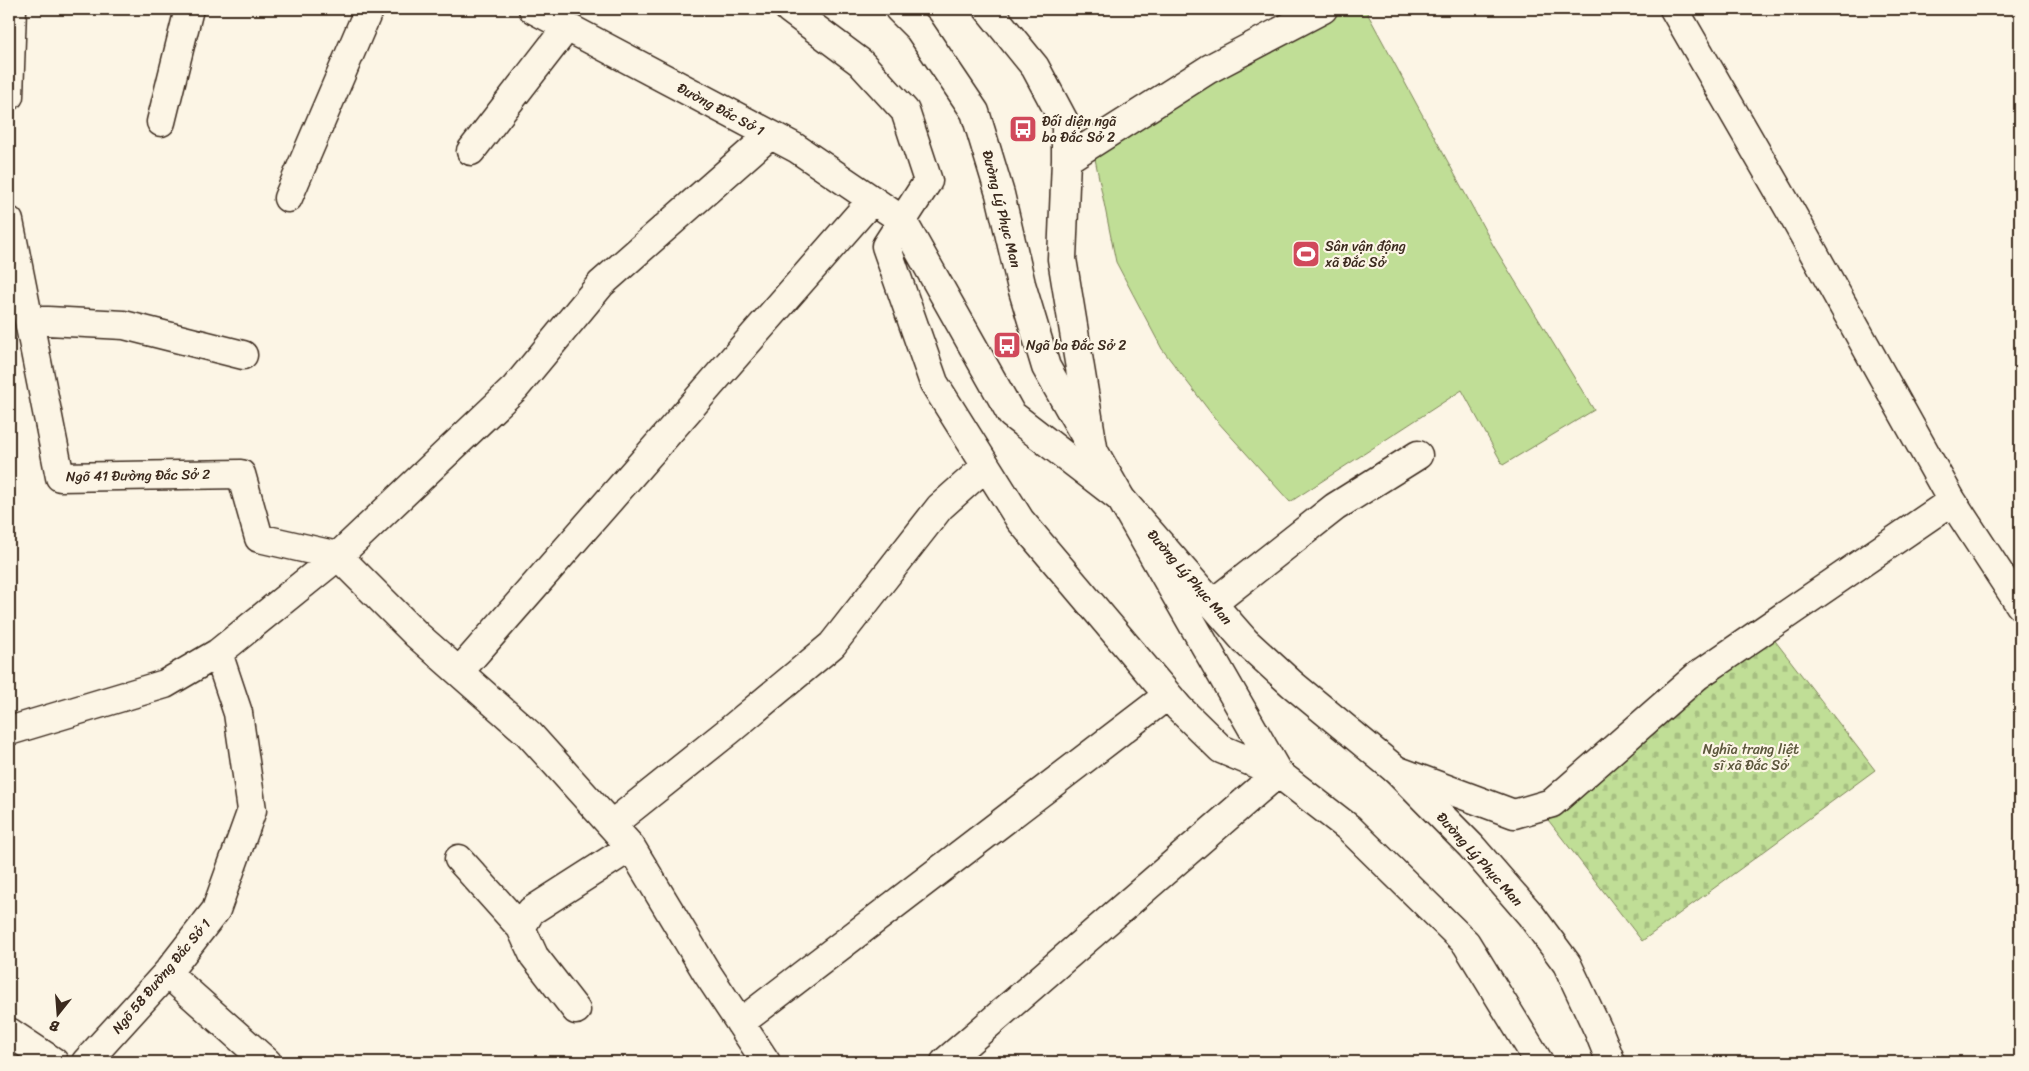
<svg xmlns="http://www.w3.org/2000/svg" width="2029" height="1071" font-family="Sriracha,sans-serif">
<defs>
<pattern id="cemetery-stones" width="16" height="16" patternUnits="userSpaceOnUse" patternTransform="scale(1.25)"><rect width="16" height="16" fill="#c0de96"/><path d="M2 7V4a2 2 0 0 1 4 0v3zM10 15v-3a2 2 0 0 1 4 0v3z" fill="#a6bf81"/></pattern>
</defs>
<rect width="100%" height="100%" fill="#fcf5e5"/>
<filter id="ink" filterUnits="userSpaceOnUse"><feTurbulence type="fractalNoise" baseFrequency=".02" numOctaves="2"/><feDisplacementMap in="SourceGraphic" scale="10" xChannelSelector="R" yChannelSelector="G"/><feConvolveMatrix kernelMatrix="1 2 1 2 8 2 1 2 1" color-interpolation-filters="sRGB"/></filter>
<g filter="url(#ink)">
<path fill="url(#cemetery-stones)" stroke="#7e845a" d="M1769,633L1875,770L1642,941L1545,816Z"/>
<path fill="#c0de96" stroke="#7e845a" d="M1343,9H1365L1493,245L1594,410L1503,465L1462,390L1290,502L1217,421L1162,349L1116,262L1092,144Z"/>
<g fill="none" stroke-linecap="round" stroke-linejoin="round">
<defs>
<path id="minor" d="M533,9L796,148L902,220L1011,414L1121,499L1278,773L945,1062
M789,9L860,62L905,111L928,181L886,246L934,383L1020,520L1179,708L1221,749L1278,773L1349,828L1466,943L1539,1062
M988,9L1035,67L1066,125V160
M1674,9L1791,212L1952,501L2020,605
M9,96L12,9
M161,122L189,9
M471,151L567,27
M288,198L369,9
M9,221L60,477L241,474L259,538L338,556
M29,320L124,325L243,355
M1093,447L1062,259L1066,160L1209,69L1323,9
M338,556L417,635L529,734L631,847L707,973L766,1062
M1213,603L1335,507L1418,455
M459,672L872,200
M9,731L165,684L218,653L338,556L515,388L601,284L770,135
M1396,770L1514,814L1552,803L1697,676L1952,501
M611,825L730,730L832,645L940,507L986,466
M459,859L521,928
M167,973L267,1062
M576,1010L534,956L521,928L531,911L631,847
M740,1023L1168,695
M9,1032L54,1062
M86,1062L167,973L216,910L252,810L238,713L218,653"/>
<path id="secondary" d="M899,9L919,29L975,112L1000,194L1021,284L1046,367L1121,499L1245,641L1292,684L1396,770L1471,846L1530,914L1567,964L1599,1032L1611,1062"/>
</defs>
<use href="#minor" stroke="#3b2a1e" stroke-width="31"/>
<use href="#secondary" stroke="#3b2a1e" stroke-width="31"/>
<use href="#minor" stroke="#fcf5e5" stroke-width="28"/>
<use href="#secondary" stroke="#fcf5e5" stroke-width="28"/>
</g>
</g>
<defs>
<symbol id="bus-square" viewBox="-11 -11 22 22"><rect x="-9" y="-9" width="18" height="18" rx="4" fill="#d1495b" stroke="#fcf5e5"/><path d="M-5-6H5V4H4V6H2V4H-2V6H-4V4H-5ZM-3.5-4V0h7V-4ZM-3.5 1.2v1.5H-2V1.2ZM2 1.2v1.5H3.5V1.2Z" fill="#fff"/></symbol>
<symbol id="stadium-square" viewBox="-11 -11 22 22"><rect x="-9" y="-9" width="18" height="18" rx="4" fill="#d1495b" stroke="#fcf5e5"/><path d="M0-5a6.5 5 0 1 0 0 10a6.5 5 0 1 0 0-10ZM-3.5-1.8h7v3.6h-7Z" fill="#fff"/></symbol>
</defs>
<g fill-rule="evenodd">
<use href="#bus-square" x="1007" y="113" width="32" height="32"/>
<use href="#stadium-square" x="1290" y="238" width="32" height="32"/>
<use href="#bus-square" x="991" y="329" width="32" height="32"/>
</g>
<g text-anchor="middle" stroke-width="4.5" stroke-linejoin="round" paint-order="stroke">
<g font-size="14" fill="#3b2a1e" stroke="#fcf5e5">
<text transform="translate(721 109) rotate(28)" y="5">Đường Đắc Sở 1</text>
<text transform="translate(1002 209) rotate(76)" y="5">Đường Lý Phục Man</text>
<text transform="translate(138 475) rotate(-1)" y="5">Ngõ 41 Đường Đắc Sở 2</text>
<text transform="translate(1190 577) rotate(49)" y="5">Đường Lý Phục Man</text>
<text transform="translate(1480 859) rotate(48)" y="5">Đường Lý Phục Man</text>
<text transform="translate(161 976) rotate(-50)" y="5">Ngõ 58 Đường Đắc Sở 1</text>
</g>
<g font-size="14" fill="#3b2a1e" stroke="#fcf5e5" text-anchor="start">
<text x="1042" y="126">Đối diện ngã<tspan x="1042" dy="16">ba Đắc Sở 2</tspan></text>
<text x="1325" y="251">Sân vận động<tspan x="1325" dy="16">xã Đắc Sở</tspan></text>
<text x="1026" y="350">Ngã ba Đắc Sở 2</text>
</g>
<g font-size="14" fill="#5c573c" stroke="#fcf5e5">
<text x="1751" y="754">Nghĩa trang liệt<tspan x="1751" dy="16">sĩ xã Đắc Sở</tspan></text>
</g>
</g>
<rect width="2029" height="1071" fill="none" stroke="#fcf5e5" stroke-width="30"/>
<rect x="15" y="15" width="1999" height="1041" fill="none" stroke="#3b2a1e" stroke-width="2" filter="url(#ink)"/>
<g transform="translate(58 1014) rotate(197)" stroke="#fcf5e5" stroke-width="4" paint-order="stroke">
<path d="M0-4L9 19L0 12L-9 19Z" fill="#3b2a1e"/>
<text y="-8" font-size="14" font-weight="bold" text-anchor="middle" fill="#3b2a1e">B</text>
</g>
</svg>
